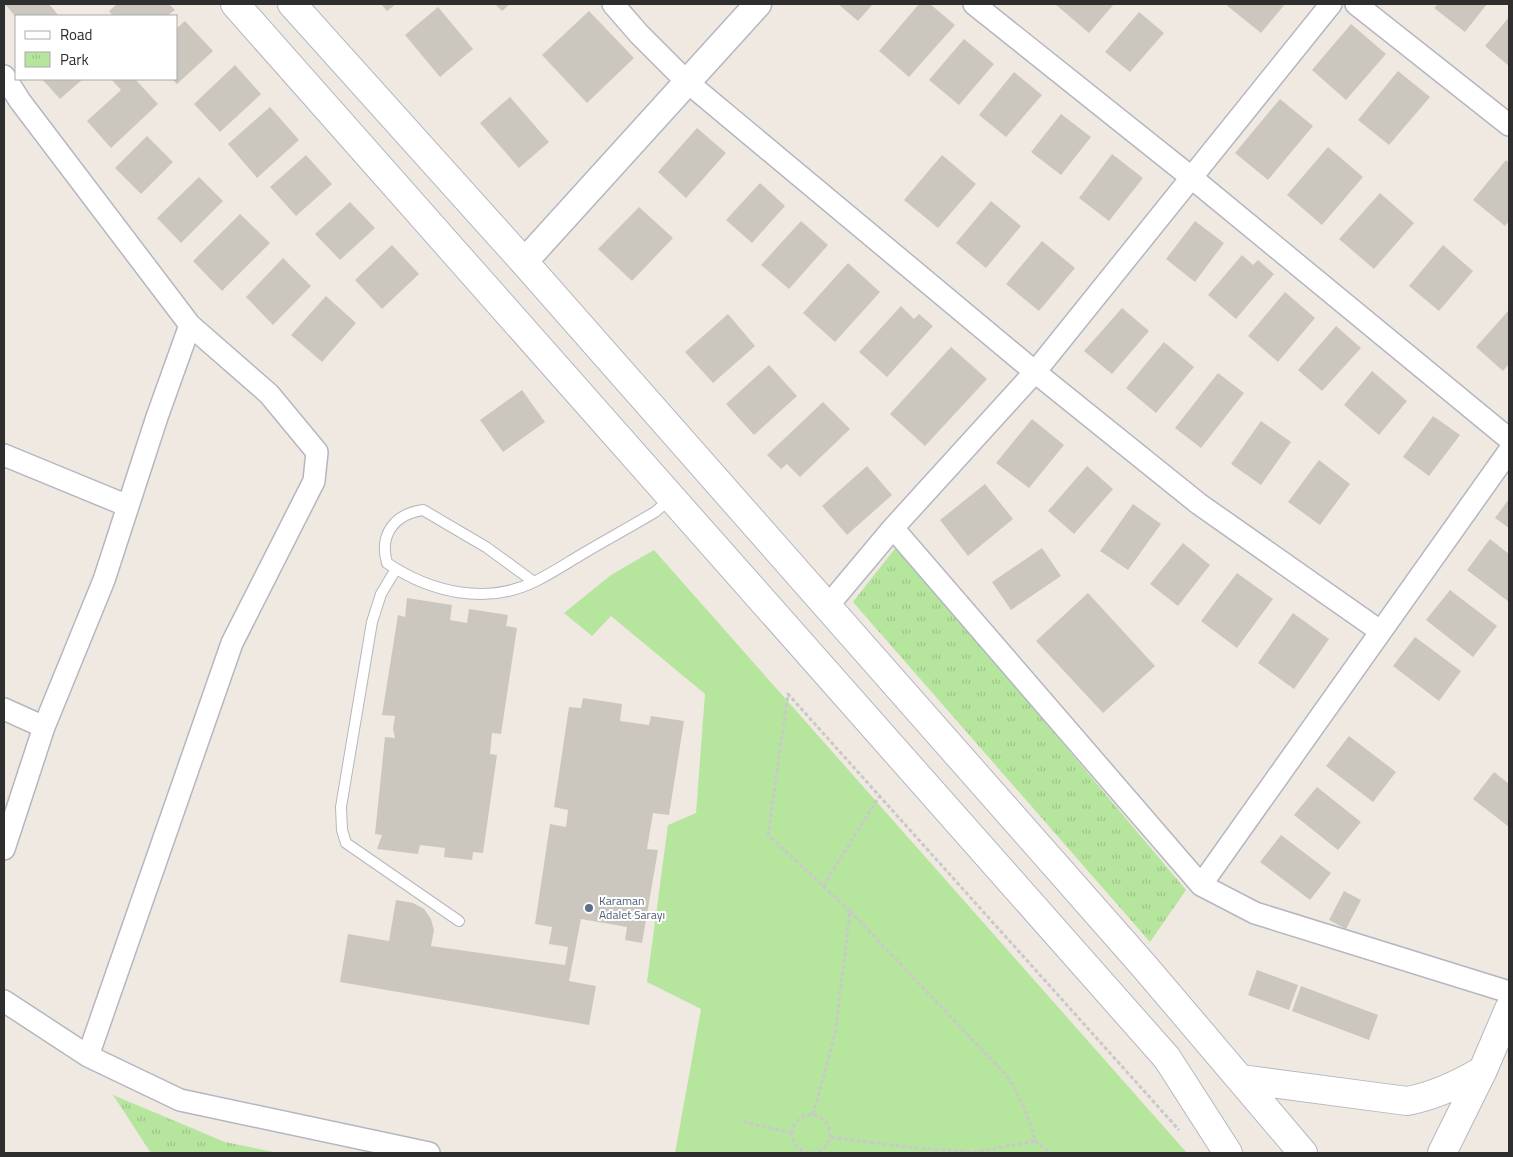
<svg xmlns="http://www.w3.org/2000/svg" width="1513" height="1157" font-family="'Titillium Web',sans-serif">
<defs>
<pattern id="park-tufts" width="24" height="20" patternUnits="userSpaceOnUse" patternTransform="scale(1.25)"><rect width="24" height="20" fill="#b6e59e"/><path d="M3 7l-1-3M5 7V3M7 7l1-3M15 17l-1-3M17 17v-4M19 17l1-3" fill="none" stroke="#9dc588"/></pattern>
</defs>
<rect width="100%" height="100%" fill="#efe9e1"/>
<path fill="#b6e59e" d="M654,550L1187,1153H675L701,1009L647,982L668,825L696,813L705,694L611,616L592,636L564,613L611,575Z"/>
<path fill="url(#park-tufts)" d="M897,546L1186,890L1150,942L853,602Z
M113,1095L225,1142L279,1153H151Z"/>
<path fill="#cbc7bf" d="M5,4H49L58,15L15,16Z
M117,4H169L175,10L167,16H113L109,11Z
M381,4H396L387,11Z
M495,4H510L502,11Z
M838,4H873L858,21Z
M919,4H930L955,25L909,77L879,51Z
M1055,4H1114L1089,33Z
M1225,4H1285L1261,33Z
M1438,4H1487L1465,32L1434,8Z
M438,7L473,49L440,77L405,35Z
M589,11L634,58L587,103L542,55Z
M1139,12L1164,33L1130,72L1105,52Z
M1509,17V66L1485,46Z
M185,21L213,51L177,84L172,79H176V29Z
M1351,24L1386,54L1346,100L1312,70Z
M964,39L994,64L959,105L929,80Z
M235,65L261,94L220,132L194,104Z
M1398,71L1430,97L1389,145L1358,120Z
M1014,72L1042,95L1006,137L979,115Z
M42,79H83L60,99Z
M111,79H135L158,104L111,148L87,121L121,90Z
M510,97L549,142L519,168L480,123Z
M1280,99L1313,126L1268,180L1235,153Z
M270,107L299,140L257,178L228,144Z
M1061,114L1091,137L1061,175L1031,152Z
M697,128L726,153L686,198L658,172Z
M147,136L173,162L141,194L115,168Z
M1328,147L1363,177L1322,225L1287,195Z
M1112,154L1143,178L1109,221L1079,198Z
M306,155L332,184L296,216L270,187Z
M942,155L976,184L938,228L904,200Z
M1506,160L1509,163V221L1505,226L1473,200Z
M199,177L223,201L181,243L157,218Z
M760,183L785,206L752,243L726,220Z
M1380,193L1414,223L1374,269L1339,239Z
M991,201L1021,226L986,268L956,243Z
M350,202L375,228L340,260L315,234Z
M639,207L673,238L632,281L598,249Z
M240,214L270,243L222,291L193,261Z
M801,221L828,245L789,289L761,265Z
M1195,221L1224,243L1195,282L1166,259Z
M1042,241L1075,268L1039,311L1006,284Z
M392,245L419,274L382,309L355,280Z
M1443,245L1473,271L1439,311L1409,286Z
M1242,255L1253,265L1258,260L1274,274L1236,319L1208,295Z
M283,258L311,286L273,325L246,297Z
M848,263L880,292L835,342L803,313Z
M1285,292L1315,318L1278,362L1248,336Z
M326,296L356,323L322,362L291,335Z
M901,306L914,319L919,314L933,326L887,377L859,352Z
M1122,308L1149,331L1112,374L1084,351Z
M1509,310V364L1503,371L1476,347Z
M728,314L755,346L713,383L685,352Z
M1336,326L1361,348L1322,391L1298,370Z
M1164,342L1194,367L1156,413L1126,388Z
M951,347L987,379L925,446L890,414Z
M769,365L797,396L754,435L726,404Z
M1372,371L1407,401L1379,435L1344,405Z
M1218,373L1244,393L1201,448L1175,428Z
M522,390L545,422L503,452L480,420Z
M823,402L850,429L800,477L787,464L781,469L767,455Z
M1433,416L1460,435L1429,476L1403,457Z
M1032,419L1064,445L1029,488L996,463Z
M1261,421L1291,442L1261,485L1231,464Z
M1319,460L1350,484L1320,525L1288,502Z
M867,466L892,495L847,535L822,506Z
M1087,466L1113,489L1074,534L1048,511Z
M985,484L1013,519L968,556L940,520Z
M1509,499V528L1495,518Z
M1133,504L1161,524L1128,570L1100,551Z
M1490,539L1509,554V602L1467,570Z
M1183,543L1210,565L1178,606L1150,584Z
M1042,548L1061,576L1011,610L992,582Z
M1237,573L1273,599L1237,648L1201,621Z
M1450,590L1497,626L1473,657L1426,620Z
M1088,593L1155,666L1103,713L1036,641Z
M407,598L452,605L450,620L467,623L469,609L508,615L506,626L517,628L501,734L492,733L490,754L497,755L483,853L473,852L472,860L444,857L445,848L420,845L418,854L377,849L382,835L375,834L385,737L395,738L393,729L395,716L382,715L398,615L405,617Z
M1293,613L1329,639L1294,689L1258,663Z
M1415,637L1461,671L1439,701L1393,666Z
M583,698L622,704L620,721L649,725L651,716L684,721L669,815L653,813L647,849L658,850L642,943L625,940L627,927L581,919L569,981L596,986L589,1025L340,982L348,934L389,941L396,900L413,903L424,909L431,919L434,930L431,946L565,965L568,947L549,944L552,927L535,924L550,824L566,827L568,810L554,807L569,707L581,708Z
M1349,736L1396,772L1373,802L1326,766Z
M1494,772L1509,784V827L1473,799Z
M1317,787L1361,822L1338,850L1294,815Z
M1281,835L1331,873L1310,900L1260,862Z
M1344,891L1361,900L1346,929L1329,920Z
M1257,970L1298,985L1289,1010L1248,995Z
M1301,986L1378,1015L1369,1040L1292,1011Z"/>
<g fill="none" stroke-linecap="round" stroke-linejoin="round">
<defs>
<path id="service" d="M396,569L381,594L372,622L341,807L342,830L346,843L459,921
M534,582L486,547L423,510C394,514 379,535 387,563C430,592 486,606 536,581C550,574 564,565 579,556C604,541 630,527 655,512L670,499"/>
<path id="minor" d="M613,4L639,34L686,81L1035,372L1199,504L1380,631
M974,4L1192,178L1509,439
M1356,4L1509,125
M4,76L20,101L190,325L157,417L104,580L44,727L4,849
M4,455L128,506
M893,528L1201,885L1255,913L1509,992
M826,608L893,528L1035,372L1331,4
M4,709L44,727
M1201,885L1509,451
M4,1001L88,1056L180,1100L429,1153
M88,1056L232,643L314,481L317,452L269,394L190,325"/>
<path id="tertiary" d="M524,262L758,4"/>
<path id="secondary" d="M235,4L1167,1058L1228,1153
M292,4L524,262L1144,966L1303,1153
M1241,1079L1407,1101C1434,1096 1458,1085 1483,1070
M1442,1153L1483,1070L1509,1009"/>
</defs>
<use href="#service" stroke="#b4b7c1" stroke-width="12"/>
<use href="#minor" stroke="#b4b7c1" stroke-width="24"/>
<use href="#tertiary" stroke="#b4b7c1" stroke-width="29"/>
<use href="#secondary" stroke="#b4b7c1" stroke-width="30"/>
<path stroke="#c9c9c9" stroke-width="3" stroke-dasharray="4 2.5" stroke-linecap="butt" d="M823,886L879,797
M850,911L768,835L788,694L1179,1130
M813,1115L835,1034L850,911L1008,1077C1020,1098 1030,1118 1035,1141L976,1152L915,1148L829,1137
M792 1134a19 19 0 1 1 38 0a19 19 0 1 1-38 0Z
M743,1122L792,1133
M1035,1141L1051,1153"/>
<use href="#service" stroke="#fff" stroke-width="10"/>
<use href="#minor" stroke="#fff" stroke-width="21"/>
<use href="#tertiary" stroke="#fff" stroke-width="26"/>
<use href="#secondary" stroke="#fff" stroke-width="28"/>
</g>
<circle fill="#5c6f8a" stroke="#fff" stroke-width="2" cx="589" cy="908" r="5"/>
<g text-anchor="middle" stroke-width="4" stroke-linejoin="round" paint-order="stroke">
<g font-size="12" fill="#4e5e75" stroke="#fff" text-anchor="start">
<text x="599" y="905">Karaman<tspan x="599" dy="14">Adalet Sarayı</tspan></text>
</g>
</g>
<rect width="1513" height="1157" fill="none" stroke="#2e2e2e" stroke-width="10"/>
<rect x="15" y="15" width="162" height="65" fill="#ffffff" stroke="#ababab"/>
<rect x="25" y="31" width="25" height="8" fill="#ffffff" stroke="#ababab"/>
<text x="60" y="40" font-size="15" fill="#2e2e2e">Road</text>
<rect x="25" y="52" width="25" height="15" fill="url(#park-tufts)" stroke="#ababab"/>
<text x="60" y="65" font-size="15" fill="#2e2e2e">Park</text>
</svg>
